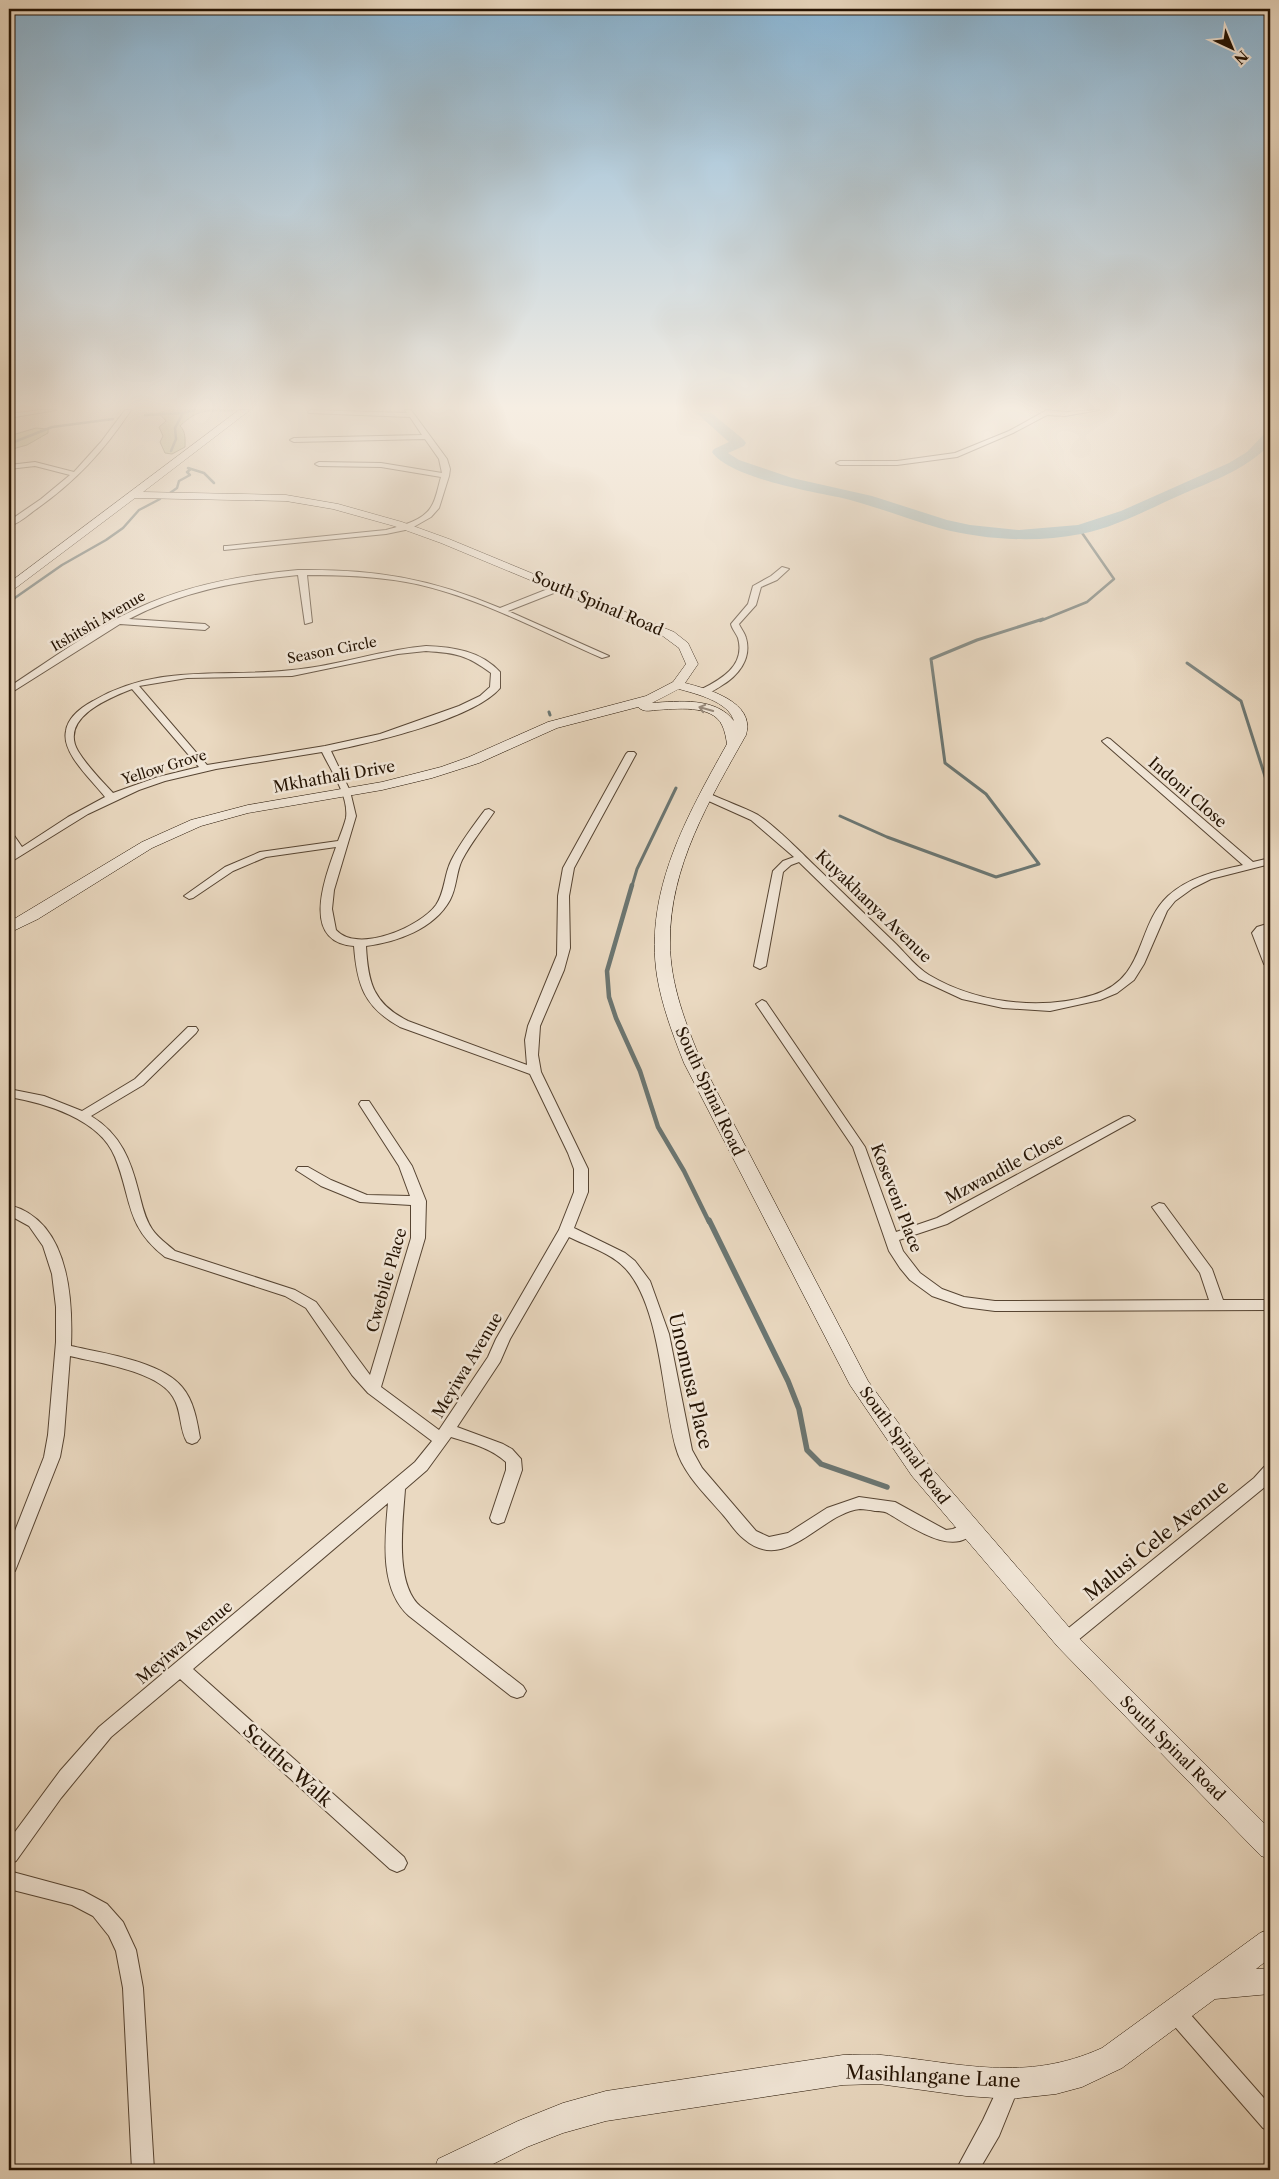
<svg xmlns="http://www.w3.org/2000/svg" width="1279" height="2179" font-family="'Libre Caslon Text',serif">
<rect width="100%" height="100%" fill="#ead9c1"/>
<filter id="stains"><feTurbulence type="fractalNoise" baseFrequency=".004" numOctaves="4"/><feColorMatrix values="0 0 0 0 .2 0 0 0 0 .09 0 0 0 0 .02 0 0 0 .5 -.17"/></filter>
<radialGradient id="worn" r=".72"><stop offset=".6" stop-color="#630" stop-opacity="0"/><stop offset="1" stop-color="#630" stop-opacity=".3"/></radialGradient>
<path fill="#bdbe8f" stroke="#706849" d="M167,410H235L232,411C206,411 199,408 180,426C186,432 185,439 185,447L172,454L165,453L160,442L163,436L159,427L166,421L159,413Z
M36,428L48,429V433L27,445L9,450V436Z"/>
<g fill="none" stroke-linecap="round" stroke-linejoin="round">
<path stroke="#6b7672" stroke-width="2.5" d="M145,415L183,413
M9,444L52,427L113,419
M171,451L176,439L175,428L183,413L195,410
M188,468L204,473L214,483
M170,493L177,488L179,481L190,475L187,472L191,469
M9,602L62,565L106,540L123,528L139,510L160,499
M1040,621L1087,602L1114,579L1080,530"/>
<path stroke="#6b7672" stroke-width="3" d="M1187,663L1241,701L1270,792
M549,712L550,715
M840,816L887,837L996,877L1039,864L986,794L945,763L931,659L977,640L1043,619
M632,886L637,869L676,788"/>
<path stroke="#6b7672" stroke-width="4.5" d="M632,885L607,971L609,997L616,1018L640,1071L658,1127L684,1171L709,1222"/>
<path stroke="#6b7672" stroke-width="5.5" d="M709,1220L788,1381L799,1409L807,1450L821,1464L887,1487"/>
<path fill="#9bb8bc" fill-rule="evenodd" d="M693,410H708L744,440L746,443L744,446L728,453L739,460L792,478L872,496L947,520L970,525L1019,530L1078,525L1121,511L1229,463L1247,452L1265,433L1270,432V444C1245,471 1209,482 1176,497C1147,510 1113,528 1081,534C1035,543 984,540 939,528C905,518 872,505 838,497C808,491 729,477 712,452L714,449L729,442Z"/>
<defs>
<path id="street" d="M41,410H56L9,418V414Z
M125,410H131C104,451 75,482 35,510C27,516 18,524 9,526V521L41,499L70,475L35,466L9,469V465L35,462L74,472L101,442Z
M311,410L407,413L405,410H411L447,459L450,469L449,476L439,508L431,517L410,529L386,534L224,550V546H227L386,530C400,526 423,521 431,507C436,500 438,487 441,477L381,467L319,466L315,464L319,462L381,463L442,473L439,459L425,439L294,442L290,440L294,438L422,435L410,417L309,413L308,412Z
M1047,410L1065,412L1099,410L1065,416L1047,415L1013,433L957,457L897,465H840L836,463L840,461H897L955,453L1009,431Z
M782,567L789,569L777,580L761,587L756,605L739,624C741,629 745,633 746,638C752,659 738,676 721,686C715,690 707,695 700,694V690C720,680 746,666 738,638C736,633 732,629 731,624L748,604L753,586L771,576Z
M298,570C374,569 430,578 500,608L558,585H564V589L508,611L609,656L602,658C542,632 470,593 406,582C373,576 341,575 307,575L312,622L305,624L298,575C239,581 182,591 129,619L205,624L209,627L205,630L120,624L9,694V687C50,660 91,630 136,609C187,585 242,575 298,570Z
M426,646C453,647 481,651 500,672V688C474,719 371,743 331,751L350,791L356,816L334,890L332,909L336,930C358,954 420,927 436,905C445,892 444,875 451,861C460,843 473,826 485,810L489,809L494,812C483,828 471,843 462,860C456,872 457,887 450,900C434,929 397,942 366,946C368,983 373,1003 408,1021L527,1065L525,1040L528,1026L557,955L558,896L563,868L626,754L628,752H634L636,754L574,868L569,896L570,948L564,970L540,1026L538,1055L541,1072L588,1169V1192L574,1228L625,1253L635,1261L650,1281L669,1334L692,1450L702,1468L756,1531L769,1537L788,1533L827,1508L859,1497L895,1502L946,1530L953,1529L968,1522L974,1524L976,1528C958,1561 910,1526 889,1514C885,1511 880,1511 875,1511C870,1510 864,1509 860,1509C821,1513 786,1575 744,1539C736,1533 730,1523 724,1516C707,1496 683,1474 676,1448C662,1398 661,1306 625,1268C611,1253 587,1246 569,1237L510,1339L500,1362L457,1427L503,1444L512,1449L521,1459L522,1470L504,1522L498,1524L492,1522L490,1518L506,1470V1462C491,1448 470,1443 451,1437L427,1470L405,1489C403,1521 394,1583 420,1606L523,1686L526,1691L523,1696L517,1698L511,1696L409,1616C379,1589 385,1539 388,1503L193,1669L404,1857L407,1863L404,1869L397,1872L390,1869L180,1679L111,1737L61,1798L16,1861L9,1864V1840L60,1771L99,1727L415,1462L432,1441L368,1393L352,1375L306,1308L285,1296L165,1257C125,1226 132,1199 115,1157C100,1119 45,1103 9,1097V1089L44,1096L82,1111L135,1079L188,1027H196L198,1030L196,1033L143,1085L91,1116C121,1134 131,1161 139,1193C142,1205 145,1219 152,1229C158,1238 167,1244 175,1251L295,1290L316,1302L370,1375L411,1238V1205L360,1202L321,1186L296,1170L298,1167H308L331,1180L367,1195L410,1196L399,1166L359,1104L361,1101H369L412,1166L426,1201L425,1238L381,1387L439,1430L488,1357L496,1339L559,1230L574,1192V1169L568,1153L530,1074L400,1027C364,1007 357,985 354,946C300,942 325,878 336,847L266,857L233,871L193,898L189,899L184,896L225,867L260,852L338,841C341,833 344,826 346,818C349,796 331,771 322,752L216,769L165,781L139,790L88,814L9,863V856L15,852L9,843V833L13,834L22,847L68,817L105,797C92,780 61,753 66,731C68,717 82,707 93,701C158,663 221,678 292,670C337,666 380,650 426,646ZM426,651C456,653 467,655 491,673L490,687L480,696L459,706L380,734L325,746L207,765L139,686L187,678L292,676L398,654ZM132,689L199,767L158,777L113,793C101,780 87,766 78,751C59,718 109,698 132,689Z
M1107,738L1110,739L1253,862L1270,858V864L1211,879L1193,888L1175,901L1167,911L1144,964L1134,980L1117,993L1100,1000L1050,1011L1003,1008L962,999L919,979L799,862L791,865L783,872L766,966L760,969L754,966L773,871L783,861L794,857L751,820L702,798V794H710C725,801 743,807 758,815C774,825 800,851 814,865C842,892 869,918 896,944C906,954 917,968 929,975C976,1003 1040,1011 1093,995C1147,979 1135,927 1168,896C1189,877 1216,871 1243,865L1104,743L1102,741Z
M1270,923V930L1264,933L1270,950V967L1264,964L1252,933L1257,927Z
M762,1000L766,1002L865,1147L896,1232L937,1218L1124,1117L1129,1116L1135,1120L947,1224L899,1240L903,1251L920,1273L942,1289L964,1297L995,1301L1209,1300L1200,1273L1152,1207L1159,1203L1164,1204L1212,1269L1223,1300H1270V1310L995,1311L964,1307L932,1296L910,1280L900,1268L889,1251L853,1147L756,1004Z
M9,1205C68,1220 73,1295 71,1346C102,1353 161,1361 182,1387C194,1401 197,1421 200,1438L197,1442L192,1444L187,1442C179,1429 182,1411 173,1397C158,1371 98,1363 70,1356L64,1435L60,1457L17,1566L15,1571L9,1573V1546L44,1457L48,1435L56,1342V1307L52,1274L43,1246L29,1226L9,1215Z
M1270,1465V1481L1266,1486L1072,1645L1066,1647L1060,1645L1057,1640L1060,1635L1254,1478L1264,1467Z
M9,1871L83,1891L107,1904L123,1922L136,1950L143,1988L154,2170H132L123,1988L116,1951L109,1936L93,1916L72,1905L9,1889Z
M1176,2003L1183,2006L1270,2105V2131L1263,2128L1169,2020L1166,2013L1169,2006Z
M1010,2074L1017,2077L1020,2084L999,2136L979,2170H956L983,2120L1003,2077Z"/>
<path id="secondary" d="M239,410H250L143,492L286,495L338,504L402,522L449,539L674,632L688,643L698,664L685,683C708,689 756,702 746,735C710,799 669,867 670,943C670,984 686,1025 702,1063L868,1381L928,1464L1074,1633L1270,1829V1859L1261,1856L1058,1647L912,1476L850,1385L684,1063C673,1035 662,1006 657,976C644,891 687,816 727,744C726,738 725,731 722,725C712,704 675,709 656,710C649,711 643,712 638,707L557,728L479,763L432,778L382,790L248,813L201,826L152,848L38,919L9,933V922L142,842L191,820L248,805L382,782L441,767L469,757L548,722L646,696L673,682L686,664L679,648L660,634L441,543L394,526L333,509L286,501L135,498L13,590L9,591V583ZM679,689C696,694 728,701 734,721C716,697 679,701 652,703Z
M1270,1929V1958L1256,1969L1270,1968V1994L1215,1999L1122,2068L1082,2087L1056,2094L1010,2099L966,2096L879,2084L843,2085L606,2121L563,2133L527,2147L481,2170H434L438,2159L518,2121L563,2103L606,2091L843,2055C855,2055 869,2054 881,2055C961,2063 1025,2083 1102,2048L1260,1933Z"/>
</defs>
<use href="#street" stroke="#564432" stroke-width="2"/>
<use href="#secondary" stroke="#241303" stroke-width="1"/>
<use href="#street" fill="#f1e6d7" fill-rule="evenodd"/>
<use href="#secondary" fill="#f1e6d7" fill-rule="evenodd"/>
</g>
<defs><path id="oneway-shaft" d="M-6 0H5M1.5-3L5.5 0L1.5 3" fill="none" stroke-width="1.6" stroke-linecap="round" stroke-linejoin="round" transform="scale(1.25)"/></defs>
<use stroke="#958778" href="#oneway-shaft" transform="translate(706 709) rotate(-164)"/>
<linearGradient id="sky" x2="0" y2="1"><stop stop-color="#89b6d6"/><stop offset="0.57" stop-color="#f6eee3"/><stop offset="1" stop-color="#f6eee3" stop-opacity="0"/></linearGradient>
<rect width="1279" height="715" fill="url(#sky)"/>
<g text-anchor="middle" stroke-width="5" stroke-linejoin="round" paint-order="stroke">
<g font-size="14" fill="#241303" stroke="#f1e6d7">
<text transform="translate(98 621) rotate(-30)" y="5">Itshitshi Avenue</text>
<text transform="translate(332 650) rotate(-11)" y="5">Season Circle</text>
<text transform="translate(164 767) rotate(-17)" y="5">Yellow Grove</text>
</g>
<g font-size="16" fill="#241303" stroke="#f1e6d7">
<text transform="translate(598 603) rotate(23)" y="6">South Spinal Road</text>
<text transform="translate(334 776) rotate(-10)" y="6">Mkhathali Drive</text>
<text transform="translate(1188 792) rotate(41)" y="6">Indoni Close</text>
<text transform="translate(874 906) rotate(44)" y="6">Kuyakhanya Avenue</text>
<text transform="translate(710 1091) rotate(65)" y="6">South Spinal Road</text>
<text transform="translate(1004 1168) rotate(-28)" y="6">Mzwandile Close</text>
<text transform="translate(897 1198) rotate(69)" y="6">Koseveni Place</text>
<text transform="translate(386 1280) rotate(-74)" y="6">Cwebile Place</text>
<text transform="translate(467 1365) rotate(-59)" y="6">Meyiwa Avenue</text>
<text transform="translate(905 1445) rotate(54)" y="6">South Spinal Road</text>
<text transform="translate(184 1642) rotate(-40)" y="6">Meyiwa Avenue</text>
<text transform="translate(1173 1748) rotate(45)" y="6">South Spinal Road</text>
</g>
<g font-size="19" fill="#241303" stroke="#f1e6d7">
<text transform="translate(691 1381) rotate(77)" y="7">Unomusa Place</text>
<text transform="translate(1156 1540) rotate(-39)" y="7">Malusi Cele Avenue</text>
<text transform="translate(288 1765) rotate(42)" y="7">Scuthe Walk</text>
<text transform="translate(933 2076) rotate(3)" y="7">Masihlangane Lane</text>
</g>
</g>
<rect width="1279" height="2179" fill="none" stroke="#ead9c1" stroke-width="30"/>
<rect x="10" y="10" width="1259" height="2159" fill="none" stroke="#241303" stroke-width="2.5"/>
<rect x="15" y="15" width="1249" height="2149" fill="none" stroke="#241303"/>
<g transform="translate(1232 48) rotate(136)" stroke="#f1e6d7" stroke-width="4" paint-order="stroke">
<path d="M0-4L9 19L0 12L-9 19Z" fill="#241303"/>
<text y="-8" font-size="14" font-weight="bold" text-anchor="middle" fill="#241303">N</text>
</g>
<rect width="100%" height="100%" filter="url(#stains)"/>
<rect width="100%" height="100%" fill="url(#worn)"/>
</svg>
